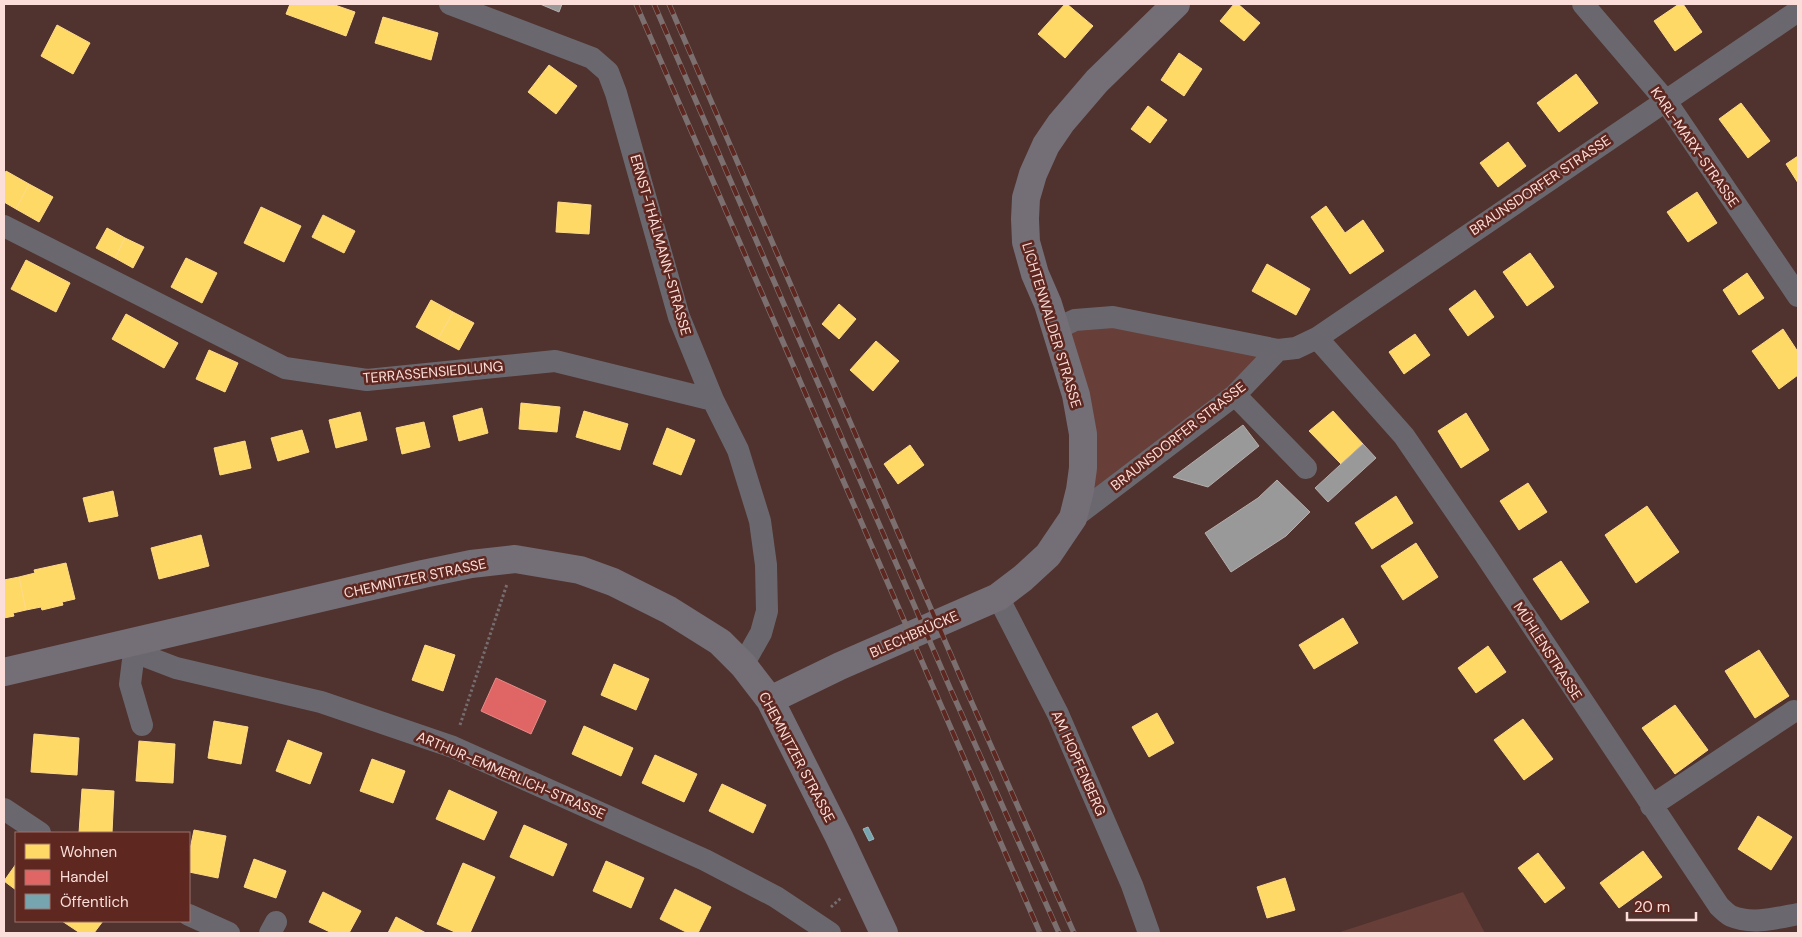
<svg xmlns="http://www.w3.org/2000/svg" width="1802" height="937" font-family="'DM Sans',sans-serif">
<rect width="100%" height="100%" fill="#50322e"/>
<path fill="#673e38" d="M1075,320L1278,350L1073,518L1080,490L1056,329Z
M1463,892L1485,933H1337Z"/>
<path fill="#ffd966" stroke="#feda88" d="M290,4H332L355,12L346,36L286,14Z
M1065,4H1067L1093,26L1065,58L1038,34Z
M1234,4H1238L1260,23L1244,41L1220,21Z
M1679,4H1683L1702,32L1675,51L1654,21Z
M383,17L438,33L431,60L375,43Z
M57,25L90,43L73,74L41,56Z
M1179,53L1202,69L1184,96L1161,80Z
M549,65L577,86L556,114L528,92Z
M1576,74L1598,103L1559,132L1537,103Z
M1741,103L1770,141L1748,158L1719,119Z
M1148,106L1167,120L1150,143L1131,129Z
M1508,142L1526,166L1498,187L1480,163Z
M1798,156V183L1786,164Z
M6,171L29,184L16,209L4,202V175Z
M29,184L53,197L39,222L16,209Z
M1697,192L1717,223L1688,242L1667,212Z
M558,202L591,205L589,234L556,232Z
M1326,206L1345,233L1363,220L1384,251L1350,274L1311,217Z
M261,207L301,226L284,262L244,243Z
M323,215L355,231L344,253L312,237Z
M107,228L125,238L115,258L96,248Z
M125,238L144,247L133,268L115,258Z
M1530,253L1554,287L1527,306L1503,272Z
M186,258L217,273L202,303L171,287Z
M26,260L70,283L56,312L11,289Z
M1267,264L1310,289L1296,315L1252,291Z
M1747,273L1764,298L1739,315L1723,290Z
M1475,290L1494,317L1468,336L1449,309Z
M431,300L453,312L438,339L416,327Z
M839,304L856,319L839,339L822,324Z
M453,312L474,323L459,350L438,339Z
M126,314L178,343L164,368L112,339Z
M1783,329L1798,352V375L1779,389L1752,351Z
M1415,334L1430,355L1404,374L1389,352Z
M876,341L899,361L873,391L850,370Z
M209,350L238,363L225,392L196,379Z
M521,403L560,407L557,432L519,429Z
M482,408L488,433L459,441L453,416Z
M584,411L628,424L620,450L576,437Z
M1333,411L1363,444L1341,464L1309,431Z
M360,412L367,440L336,448L329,420Z
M1466,413L1489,450L1461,468L1438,431Z
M424,422L430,447L402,454L396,428Z
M667,428L695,440L681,475L653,464Z
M302,430L309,452L278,461L271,438Z
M245,441L251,468L220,475L214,448Z
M910,445L924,465L898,484L884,464Z
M1528,483L1547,512L1519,530L1500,501Z
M113,491L118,516L89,522L83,498Z
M1396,496L1413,523L1372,549L1355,523Z
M1647,506L1679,552L1636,583L1605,535Z
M201,535L209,566L159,579L151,548Z
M1416,543L1438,577L1403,600L1381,566Z
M1561,561L1589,602L1561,620L1533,579Z
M66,563L75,599L62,602L63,605L42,610L41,607L26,610L19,577L35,573L34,570Z
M19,577L26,610L13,613L14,616L4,618V580Z
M1343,618L1358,643L1314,669L1299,645Z
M425,645L455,655L443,691L412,680Z
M1488,646L1506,672L1476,693L1458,668Z
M1759,650L1789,696L1755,718L1725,671Z
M614,664L649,679L636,710L601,695Z
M1675,705L1708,750L1675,774L1642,728Z
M1157,713L1174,743L1149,757L1132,727Z
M1523,719L1553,759L1524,780L1494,740Z
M214,721L248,727L241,764L208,758Z
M584,726L633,748L621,776L572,754Z
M34,734L79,738L77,775L31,772Z
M288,740L322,753L310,784L276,771Z
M139,741L175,744L173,783L136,781Z
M655,755L697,774L684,802L642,783Z
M372,759L405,771L393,803L360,791Z
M722,784L766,805L753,833L709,811Z
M82,789L114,791L112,833H79Z
M449,790L497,812L484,840L436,819Z
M1758,816L1792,837L1771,870L1738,849Z
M524,825L567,844L553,876L510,857Z
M194,830L226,836L218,878L189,872V854Z
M1643,851L1662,877L1619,908L1600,883Z
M1538,853L1565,888L1545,903L1518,868Z
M254,859L286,871L276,898L244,887Z
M606,861L644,878L631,908L593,891Z
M463,863L495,877L470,933H457L437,924Z
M16,864V890L4,881Z
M1285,878L1295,910L1267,918L1257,887Z
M675,889L711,907L698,933H688L660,919Z
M323,892L361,911L349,933H332L309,922Z
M396,917L426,933H388Z
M62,921H103L94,933H80Z"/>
<path fill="#e06666" stroke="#e88a88" d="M496,678L546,701L531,734L481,711Z"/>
<path fill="#76a5af" stroke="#9eb6bc" d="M868,827L874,839L869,841L863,829Z"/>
<path fill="#999" stroke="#b6aeac" d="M540,4H562L559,12Z
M1243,425L1259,446L1208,487L1173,477Z
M1363,444L1376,458L1328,502L1315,488Z
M1277,480L1310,512L1286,536L1231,572L1205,533L1258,498Z"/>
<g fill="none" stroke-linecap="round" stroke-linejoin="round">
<path stroke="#756d6f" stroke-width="3" stroke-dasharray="2.5 2.5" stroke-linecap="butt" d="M460,725L507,584
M831,907L841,898"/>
<path stroke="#6a686e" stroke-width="22" d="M450,4L592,58L608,72L616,93L679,317L713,400L738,450L760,521L766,565L767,611L761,633L743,665
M1583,4L1665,100L1798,296
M4,226L285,368L367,380L555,361L713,400
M1056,329L1075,320L1113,317L1278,350L1296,348L1317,338L1798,11
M1317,338L1404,436L1484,553L1719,906C1722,909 1727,914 1731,916C1752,925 1777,918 1798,914
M1235,395L1306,468
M1073,518L1235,395L1278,350
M998,597L1058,714L1132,885L1149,933
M116,645L176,668L321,702L453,747L705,860L776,897L830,933
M134,652L130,684L142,725
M1651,806L1794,711
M4,809L40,833
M189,915L229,933
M270,933L276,922"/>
<path stroke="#746e76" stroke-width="28" d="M4,672L423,574L471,564L515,559L580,570L613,582L669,610L720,642L743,665L770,700L839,837L884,933
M770,700L840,666L998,597L1023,578L1048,555L1073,518L1080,490L1083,468V434L1076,395L1048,304L1035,274L1026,242L1025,219L1026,198L1033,174L1046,145L1061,123L1097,81L1176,4"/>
<defs>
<path id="rail" d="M636,4L1040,933
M654,4L950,688L1059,933
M669,4L964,685L1074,933"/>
</defs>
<use href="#rail" stroke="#7c6f6f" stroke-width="5.5"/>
<use href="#rail" stroke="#5e2720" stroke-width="4" stroke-dasharray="11" stroke-linecap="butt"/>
</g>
<g text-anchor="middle" stroke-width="5" stroke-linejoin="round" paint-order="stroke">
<g font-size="14" fill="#fbded9" stroke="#5e2720">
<text transform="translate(1695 147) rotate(55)" y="5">KARL-MARX-STRASSE</text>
<text transform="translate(1540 185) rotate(-34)" y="5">BRAUNSDORFER STRASSE</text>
<text transform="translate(661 245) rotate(74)" y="5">ERNST-THÄLMANN-STRASSE</text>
<text transform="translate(1052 325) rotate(73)" y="5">LICHTENWALDER STRASSE</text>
<text transform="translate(433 372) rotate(-5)" y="5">TERRASSENSIEDLUNG</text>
<text transform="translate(1178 436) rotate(-38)" y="5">BRAUNSDORFER STRASSE</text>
<text transform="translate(415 578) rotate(-12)" y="5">CHEMNITZER STRASSE</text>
<text transform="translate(914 634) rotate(-24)" y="5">BLECHBRÜCKE</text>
<text transform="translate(1548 651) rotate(57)" y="5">MÜHLENSTRASSE</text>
<text transform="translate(797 757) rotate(62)" y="5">CHEMNITZER STRASSE</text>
<text transform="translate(1079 763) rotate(66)" y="5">AM HOPFENBERG</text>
<text transform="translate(511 775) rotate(23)" y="5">ARTHUR-EMMERLICH-STRASSE</text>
</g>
</g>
<rect width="1802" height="937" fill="none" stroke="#fbded9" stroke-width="10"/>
<rect x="15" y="832" width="175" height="90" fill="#5e2720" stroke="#9d706a"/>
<rect x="25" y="844" width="25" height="15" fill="#ffd966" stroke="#9d706a"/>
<text x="60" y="857" font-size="15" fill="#fbded9">Wohnen</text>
<rect x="25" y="870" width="25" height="15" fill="#e06666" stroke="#9d706a"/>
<text x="60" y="882" font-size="15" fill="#fbded9">Handel</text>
<rect x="25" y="894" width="25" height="15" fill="#76a5af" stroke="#9d706a"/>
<text x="60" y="907" font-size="15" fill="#fbded9">Öffentlich</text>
<path d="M1627 912v8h69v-8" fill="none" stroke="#fbded9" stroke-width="2.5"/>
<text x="1634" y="912" font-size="15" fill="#fbded9" stroke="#5e2720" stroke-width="4" paint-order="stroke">20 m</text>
</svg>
